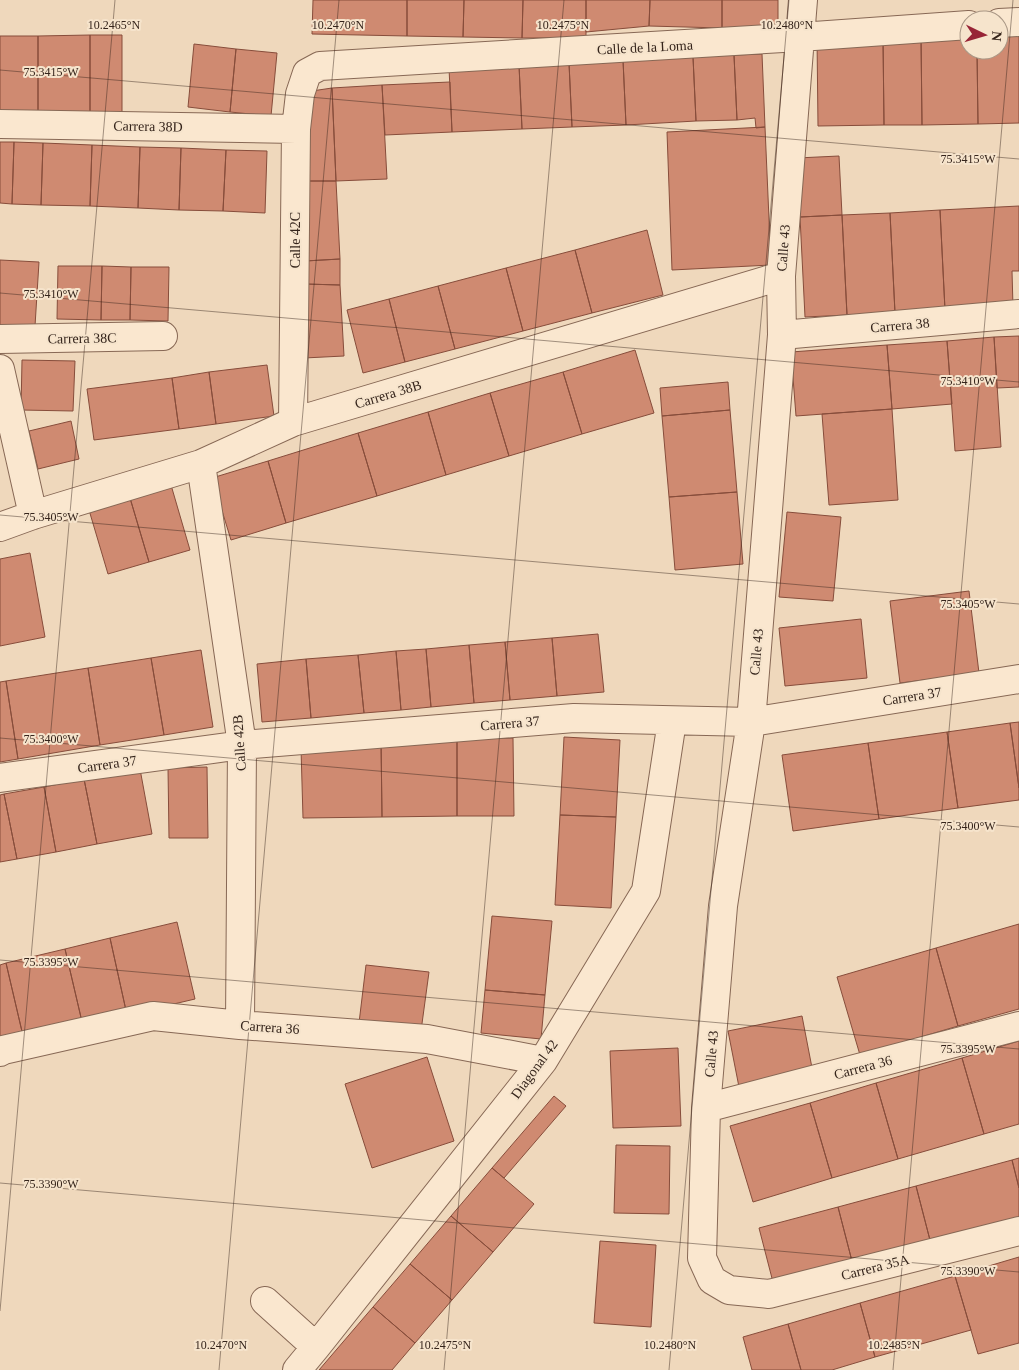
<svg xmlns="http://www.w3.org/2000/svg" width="1019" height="1370" font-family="Georgia,serif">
<rect width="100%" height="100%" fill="#efd8bc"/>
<path fill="#cf8a71" stroke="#874d3b" d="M313,0H407V36L312,34Z
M407,0H464L463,37L407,36Z
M464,0H523L522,38L463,37Z
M523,0H586V38H522Z
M586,0H650L649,26L586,32Z
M650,0H722V28L649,26Z
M722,0H778V29L722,28Z
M90,35H122V113H90Z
M90,35V113H38V36Z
M0,36H38V113H0Z
M999,36H1019V123L978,124L977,50H999Z
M921,37H969V50H977L978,124L922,125Z
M921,37L922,125H884L883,38Z
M817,38H883L884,125L818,126Z
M194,44L236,49L230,112L188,107Z
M236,49L277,53L271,116L230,112Z
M762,54L765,127L756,128L755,118L737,120L734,55Z
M734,55L737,120L696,121L693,57Z
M693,57L696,121L626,125L623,60Z
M623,60L626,125L572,127L569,63Z
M569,63L572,127L522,129L519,65Z
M519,65L522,129L452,132L449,68Z
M450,82L452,132L385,135L382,85Z
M382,85L387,179L336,181L332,88Z
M332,88L336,181H306L305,92Z
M765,127L771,265L672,270L667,132Z
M0,142H14L12,204L0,203Z
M14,142L43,143L41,205L12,204Z
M43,143L92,145L90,206L41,205Z
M92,145L140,147L138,208L90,206Z
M140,147L181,148L179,210L138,208Z
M181,148L226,150L223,211L179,210Z
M226,150L267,151L265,213L223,211Z
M839,156L842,215L800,217L797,158Z
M306,181H336L340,259L305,261Z
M1019,206V271H1012L1013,307L945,310L940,210Z
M940,210L945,310L895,313L890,213Z
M890,213L895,313L847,315L842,215Z
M842,215L847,315L805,317L800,217Z
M647,230L663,295L592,313L575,250Z
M575,250L592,313L523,331L506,268Z
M340,259V285L305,284V261Z
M0,260L39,262L35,326L0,325Z
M58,266H102L101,320L57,319Z
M102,266L131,267L130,320H101Z
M131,267H169L168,321L130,320Z
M506,268L523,331L455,349L438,286Z
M305,284L340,285L344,356L304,358Z
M438,286L455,349L405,362L389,299Z
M389,299L405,362L363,373L347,310Z
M1019,336V387L997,388L994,337Z
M994,337L1001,447L955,451L947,341Z
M947,341L952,404L892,409L887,345Z
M887,345L892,409L796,416L791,352Z
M635,350L654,413L582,434L563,372Z
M22,360L75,361L73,411L21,410Z
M267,365L274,416L216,424L209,372Z
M209,372L216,424L179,429L172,378Z
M563,372L582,434L509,456L490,393Z
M172,378L179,429L94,440L87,389Z
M728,382L730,410L662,416L660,388Z
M490,393L509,456L446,475L428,412Z
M892,409L898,500L829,505L822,414Z
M730,410L737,492L669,497L662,416Z
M428,412L446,475L377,496L358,433Z
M71,421L79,459L38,469L29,431Z
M358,433L377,496L286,523L268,461Z
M268,461L286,523L231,540L212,478Z
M171,485L190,550L149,562L130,498Z
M737,492L743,564L675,570L669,497Z
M130,498L149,562L108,574L89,510Z
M787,512L841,517L833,601L779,597Z
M30,553L45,637L0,646V559Z
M969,591L979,673L900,683L890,601Z
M861,619L867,678L785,686L779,628Z
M598,634L604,692L557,696L552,638Z
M552,638L557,696L510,700L505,642Z
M505,642L510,700L474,703L469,645Z
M469,645L474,703L431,707L426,649Z
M426,649L431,707L401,710L396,651Z
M201,650L213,727L164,735L151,658Z
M396,651L401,710L364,713L358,655Z
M358,655L364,713L311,718L306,659Z
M151,658L164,735L100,745L88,668Z
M306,659L311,718L262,722L257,664Z
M88,668L100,745L18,759L6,681Z
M6,681L18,759L0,762V682Z
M1019,722V788L1010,723Z
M1010,723L1019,788V800L958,808L947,732Z
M947,732L958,808L879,819L868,743Z
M564,737L620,740L616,817L560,815Z
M513,738L514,816H457V739Z
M381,739L382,817L303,818L301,748Z
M381,739H457V816L382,817Z
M868,743L879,819L793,831L782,755Z
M207,767L208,838H169L168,768Z
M140,769L152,834L97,844L84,779Z
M84,779L97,844L56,852L44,787Z
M44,787L56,852L17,859L4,794Z
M4,794L17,859L0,862V795Z
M560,815L616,817L611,908L555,905Z
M492,916L552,921L545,995L485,990Z
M177,922L195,999L127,1015L110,938Z
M1019,924V1009L958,1026L936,948Z
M110,938L127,1015L83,1026L65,949Z
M936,948L958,1026L860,1055L837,977Z
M65,949L83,1026L24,1040L6,963Z
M6,963L24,1040L0,1045V965Z
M366,965L429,972L421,1031L359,1023Z
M485,990L545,995L541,1039L481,1033Z
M802,1016L813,1073L739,1087L728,1031Z
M1019,1041V1124L984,1134L962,1058Z
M678,1048L681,1126L613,1128L610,1051Z
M427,1057L454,1141L372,1168L345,1084Z
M962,1058L984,1134L898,1159L876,1083Z
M876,1083L898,1159L832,1178L810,1103Z
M554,1096L566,1106L504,1178L492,1168Z
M810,1103L832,1178L753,1202L730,1126Z
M616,1145L670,1146L669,1214L614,1213Z
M1019,1158V1188L1012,1160Z
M1012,1160L1019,1188V1220L931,1244L916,1186Z
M492,1168L534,1204L493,1252L451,1216Z
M916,1186L931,1244L853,1265L838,1207Z
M838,1207L853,1265L774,1286L759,1228Z
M451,1216L493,1252L452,1300L410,1264Z
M600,1241L656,1245L651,1327L594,1323Z
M1019,1257V1343L978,1354L955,1276Z
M410,1264L452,1300L415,1343L373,1307Z
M955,1276L971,1330L875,1357L860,1303Z
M860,1303L875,1357L832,1370H801L788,1324Z
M373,1307L415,1343L392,1370H319Z
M788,1324L801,1370H752L743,1337Z"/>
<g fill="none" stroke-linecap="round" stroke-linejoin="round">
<defs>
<path id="street" d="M803,0L781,276L782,335L751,722L723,906L706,1108L702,1258L712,1280L729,1290L769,1294L1019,1231
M999,23L1019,22
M0,124L296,129
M782,335L1019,314
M0,339L163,336
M0,369L33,515
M293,422L296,129L300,94L307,73L320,66L800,37L969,25
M201,464L242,745L240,1025
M0,527L33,515L201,464L293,422L781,276
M0,778L242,745L574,718L751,722L1019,679
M0,1052L3,1050L153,1016L240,1025L427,1039L543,1061
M706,1108L1019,1026
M265,1301L316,1347
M297,1370L316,1347L543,1061L646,891L672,721"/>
</defs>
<use href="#street" stroke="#876855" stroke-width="30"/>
<use href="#street" stroke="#fae7cf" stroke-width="28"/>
</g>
<path fill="none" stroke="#35241b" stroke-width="1" stroke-opacity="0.45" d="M0,70L1019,159M0,293L1019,382M0,515L1019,604M0,738L1019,827M0,960L1019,1049M0,1183L1019,1272M0,1311L115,0M219,1370L339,0M444,1370L564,0M669,1370L789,0M893,1370L1013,0"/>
<g text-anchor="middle" stroke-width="4" stroke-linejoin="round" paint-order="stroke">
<g font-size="14" fill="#35241b" stroke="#f6e4cc">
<text transform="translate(645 47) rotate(-3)" y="5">Calle de la Loma</text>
<text transform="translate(148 126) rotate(1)" y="5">Carrera 38D</text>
<text transform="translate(295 240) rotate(-90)" y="5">Calle 42C</text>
<text transform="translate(783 248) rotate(-86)" y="5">Calle 43</text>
<text transform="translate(900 325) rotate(-5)" y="5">Carrera 38</text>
<text transform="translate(82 338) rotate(-1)" y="5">Carrera 38C</text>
<text transform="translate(388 394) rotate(-17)" y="5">Carrera 38B</text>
<text transform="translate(756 652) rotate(-85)" y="5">Calle 43</text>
<text transform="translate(912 696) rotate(-9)" y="5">Carrera 37</text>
<text transform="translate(510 723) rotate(-5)" y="5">Carrera 37</text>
<text transform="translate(239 743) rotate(-94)" y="5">Calle 42B</text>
<text transform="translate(107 764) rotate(-8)" y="5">Carrera 37</text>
<text transform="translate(270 1027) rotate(4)" y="5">Carrera 36</text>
<text transform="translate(711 1054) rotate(-85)" y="5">Calle 43</text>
<text transform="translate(863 1067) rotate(-15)" y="5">Carrera 36</text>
<text transform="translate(534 1069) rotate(-54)" y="5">Diagonal 42</text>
<text transform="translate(875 1267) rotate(-14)" y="5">Carrera 35A</text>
</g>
</g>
<g font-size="12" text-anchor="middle" fill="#35241b" stroke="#f6e4cc" stroke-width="4" stroke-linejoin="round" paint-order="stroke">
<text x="338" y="29">10.2470°N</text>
<text x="563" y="29">10.2475°N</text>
<text x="787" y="29">10.2480°N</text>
<text x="114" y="29">10.2465°N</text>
<text x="51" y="76">75.3415°W</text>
<text x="968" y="163">75.3415°W</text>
<text x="51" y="298">75.3410°W</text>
<text x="968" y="385">75.3410°W</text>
<text x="51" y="521">75.3405°W</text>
<text x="968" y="608">75.3405°W</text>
<text x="51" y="743">75.3400°W</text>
<text x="968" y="830">75.3400°W</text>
<text x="51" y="966">75.3395°W</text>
<text x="968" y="1053">75.3395°W</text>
<text x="51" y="1188">75.3390°W</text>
<text x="968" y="1275">75.3390°W</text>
<text x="221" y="1349">10.2470°N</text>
<text x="445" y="1349">10.2475°N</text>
<text x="670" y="1349">10.2480°N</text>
<text x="894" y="1349">10.2485°N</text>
</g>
<g transform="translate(984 35) rotate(95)"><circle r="24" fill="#f6e4cc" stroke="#a99785"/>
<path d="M0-4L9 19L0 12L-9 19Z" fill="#982436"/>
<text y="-8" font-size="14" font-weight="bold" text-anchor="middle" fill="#35241b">N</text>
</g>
</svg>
